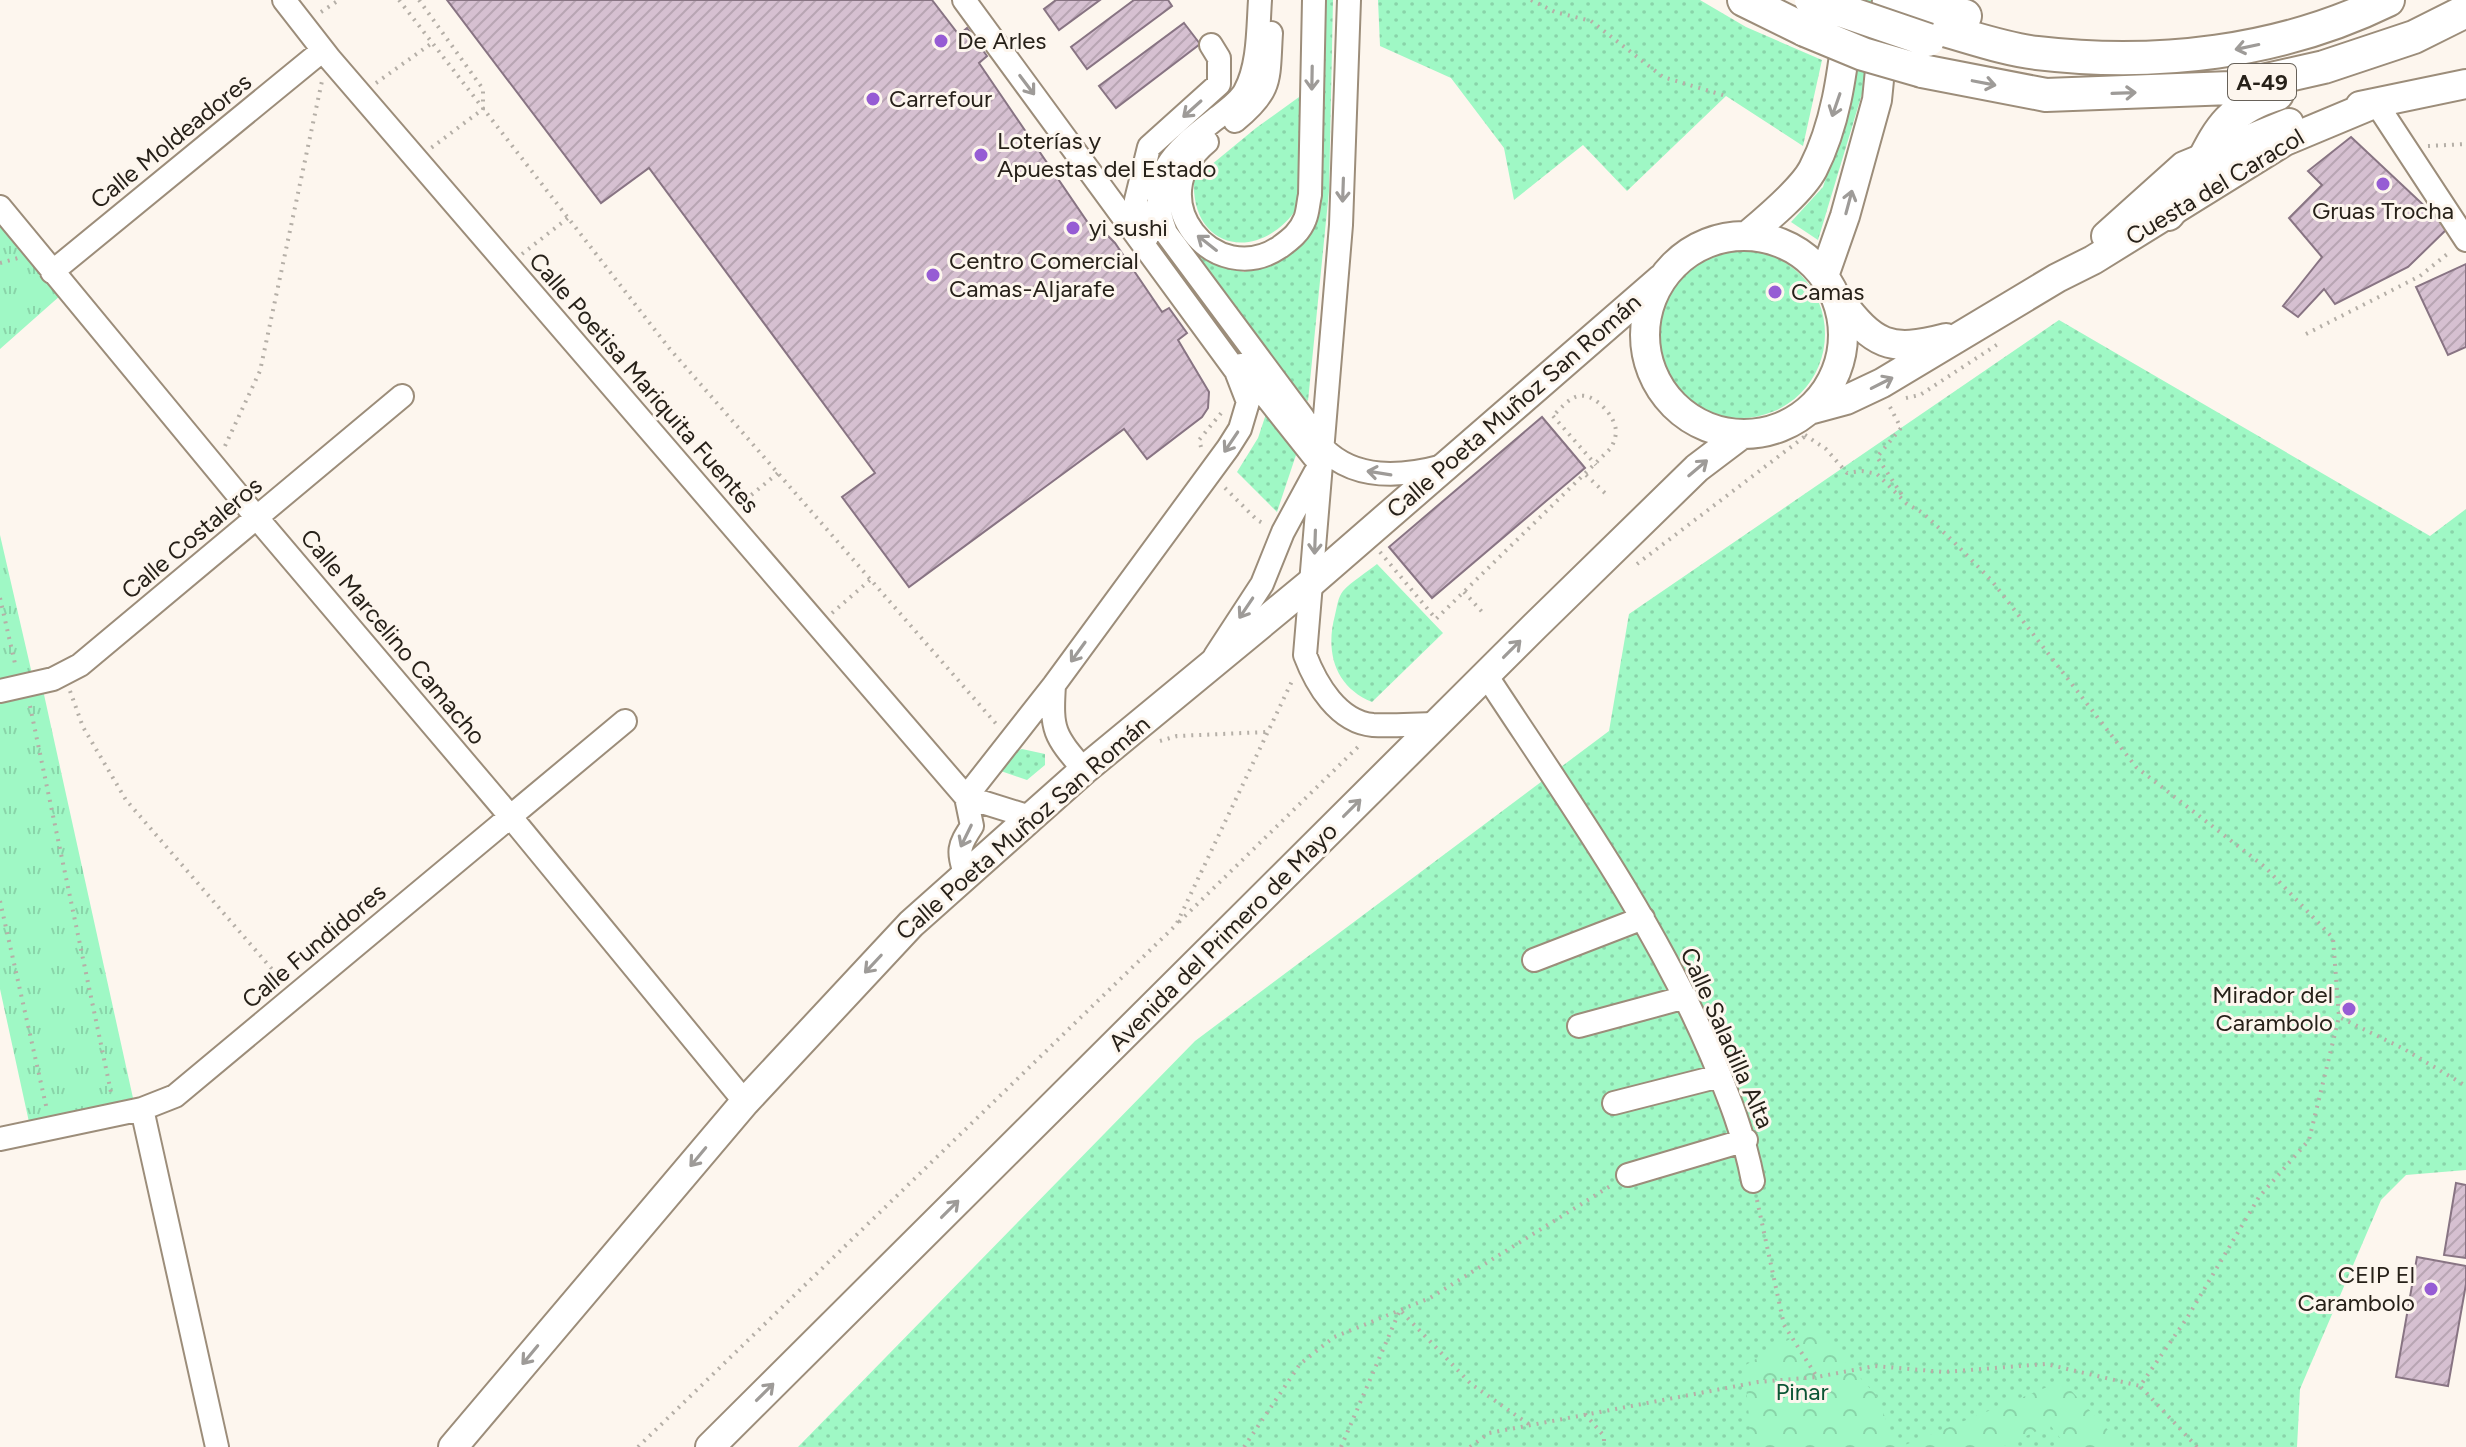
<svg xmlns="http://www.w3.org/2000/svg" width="2466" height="1447" font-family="Figtree,sans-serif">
<defs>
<pattern id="grass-dots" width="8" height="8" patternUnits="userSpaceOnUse" patternTransform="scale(2)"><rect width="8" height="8" fill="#9ff8c5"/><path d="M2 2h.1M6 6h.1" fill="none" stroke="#89d4a9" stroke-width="1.8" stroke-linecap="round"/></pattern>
<pattern id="forest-crowns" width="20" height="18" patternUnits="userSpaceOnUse" patternTransform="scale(2)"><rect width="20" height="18" fill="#9ff8c5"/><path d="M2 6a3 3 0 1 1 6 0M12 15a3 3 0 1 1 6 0" fill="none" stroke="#89d4a9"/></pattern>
<pattern id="park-tufts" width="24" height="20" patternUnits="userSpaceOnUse" patternTransform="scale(2)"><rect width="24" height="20" fill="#9ff8c5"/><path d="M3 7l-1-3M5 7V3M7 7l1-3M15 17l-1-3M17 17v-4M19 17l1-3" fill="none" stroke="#89d4a9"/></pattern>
<pattern id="building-hatch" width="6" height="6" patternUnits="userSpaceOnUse" patternTransform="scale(2)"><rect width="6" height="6" fill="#d6c0d1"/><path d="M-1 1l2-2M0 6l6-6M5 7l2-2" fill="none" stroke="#b8a5b3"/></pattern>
</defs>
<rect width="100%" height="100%" fill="#fdf6ee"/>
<path fill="url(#grass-dots)" d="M1320,0H1333L1329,191L1308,401L1290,390L1180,241L1164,207L1172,176L1182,230L1205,260L1244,272L1284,257L1311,230Z
M1378,0H1700L1746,27L1822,60L1803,146L1726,96L1627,191L1583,145L1514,200L1504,148L1451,78L1380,46Z
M1864,0H1872L1864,87L1818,240L1791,222L1823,187L1855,86Z
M1306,92L1298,207C1260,264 1190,251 1194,179L1256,128Z
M1657 334a84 84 0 1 1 168 0a84 84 0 1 1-168 0Z
M2059,320L2430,536L2466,509V1170L2406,1175L2381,1200L2300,1389L2297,1447H798L1195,1041L1609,731L1629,614Z
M1266,414L1298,449L1277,512L1237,472L1258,438Z
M1377,564L1443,633L1372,702C1335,687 1325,652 1335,615C1337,607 1338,597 1343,591C1352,581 1366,573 1377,564Z
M1022,749L1045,754V765L1027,780L998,770L1007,755Z"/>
<path fill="url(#forest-crowns)" d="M1812,1326L1876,1395L1897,1447H1752L1744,1366Z
M2062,1381L2124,1447H2067L2050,1425L2002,1447H1900Z"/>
<path fill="url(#park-tufts)" d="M0,221L61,295L0,349Z
M0,535L32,674L0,680Z
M43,690L133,1098L29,1122L0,989V700Z"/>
<path fill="url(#building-hatch)" stroke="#887483" stroke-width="2" d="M447,0H932L959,35L967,28L987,56L979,63L1095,233L1108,236L1115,243L1162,312L1169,308L1187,333L1178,340L1209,392L1208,408L1202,417L1147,459L1124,429L909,587L842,497L875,473L649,168L601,203Z
M1056,0H1100L1059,30L1044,9Z
M1134,0H1168L1172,6L1087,69L1071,47Z
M1184,23L1200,44L1116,108L1099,86Z
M2351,137L2448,228L2408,267L2335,304L2324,289L2298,317L2283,306L2322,257L2289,218L2322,185L2308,171Z
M2466,264V347L2448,355L2416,287Z
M1542,417L1585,468L1432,598L1389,547Z
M2456,1183L2466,1185V1258L2444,1255Z
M2417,1257L2466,1266V1284L2448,1386L2396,1377Z"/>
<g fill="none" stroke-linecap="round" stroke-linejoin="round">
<defs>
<path id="minor" d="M284,0L330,59L966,797
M964,0L1236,371L1248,402L1240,429L1228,448L1054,685L966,797L972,826C958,847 958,850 965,874
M1260,0C1258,29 1259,65 1245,91C1240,101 1227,110 1218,117C1175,151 1143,174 1166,233L1302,416C1309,426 1315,439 1323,448C1355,481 1402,477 1443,466
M1349,0L1341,225L1305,655C1316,684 1338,722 1373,725C1394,726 1416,724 1437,724
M2376,103L2466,240
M1235,121C1273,90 1268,80 1271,33
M1207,142C1138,199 1215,291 1280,247C1291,239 1300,232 1305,219C1308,212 1308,203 1310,195L1314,0
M0,207L257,518L510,816L745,1102
M1147,237L1142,229L1136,200L1149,147L1219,84V58L1211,45
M52,272L323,50
M1241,365L1314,457
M1215,656L1262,584L1283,532L1315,473
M1486,675C1566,797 1653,918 1711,1054C1729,1097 1744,1134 1753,1181
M1054,685C1051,731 1054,735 1084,770
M0,691L53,679L80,665L402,396
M966,797L1030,817
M1534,960L1643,918
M1579,1026L1686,997
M1614,1103L1720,1076
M142,1109L217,1447
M0,1139L142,1109L175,1096L625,721
M1628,1175L1746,1140"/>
<path id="major" d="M2360,106L2466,84
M1748,235C1767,219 1802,190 1813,169C1836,124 1842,74 1848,25
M1645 335a99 99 0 1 1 198 0a99 99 0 1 1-198 0Z
M2106,236L2184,166L2289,123
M1824,276L1845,216L1877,100L1887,0
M1839,299C1874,345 1889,353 1946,338
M1809,410L1846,400L1882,383L2057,278L2093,260L2285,141L2376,103
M453,1447L745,1102L911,924L1084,770L1312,582L1661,279
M710,1447L1534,627L1697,468L1742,434"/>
<path id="highway" d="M1744,0L1805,30
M1907,0L1965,16
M1930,26C1965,35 2002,49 2037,53C2156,67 2280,53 2388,0
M1922,71L2046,95L2231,88L2324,67L2414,37L2466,11
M2168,214C2176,204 2185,195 2191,184C2217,137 2221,111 2277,94"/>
</defs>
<use href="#minor" stroke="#9c8d7a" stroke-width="26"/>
<use href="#major" stroke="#9c8d7a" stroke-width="32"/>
<use href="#highway" stroke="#9c8d7a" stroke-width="36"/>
<path stroke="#b5afa7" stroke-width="4" stroke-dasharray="2 6" stroke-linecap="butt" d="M399,0L669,348L998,726
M419,0L483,89V109L431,148
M1531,0L1555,12L1591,21L1663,77L1726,96
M321,12L339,0
M376,83L432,43
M2428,146L2466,144
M522,254L568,218
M0,263L18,258
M2306,334L2420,276L2451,251
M1906,398L1920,395L1998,344
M1890,407L1901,428L1877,457L1902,495
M1553,416L1596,465
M1805,435L1826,449L1847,473L1862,471L1877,474L1907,504L1923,513L1954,542L1992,581L2136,767L2265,867L2333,938L2339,1017
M225,446L260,371L322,81
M1201,447L1199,440L1222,412
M1586,475L1607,495
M1225,488L1257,520L1266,525
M739,505L778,473
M1380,552L1436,619L1611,448C1615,440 1618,432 1614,423C1610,411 1592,393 1579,396C1570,397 1560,409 1553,416
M1637,564L1808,434
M1464,592L1484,614
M0,598L16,668
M832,613L870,580
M70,691L83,727L126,800L283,982
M30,706L112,1097
M1160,741L1177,736L1266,732
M0,901L47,1110
M1179,922L1362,743
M1757,1200L1784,1325L1817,1377
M1585,1414L1604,1436V1447
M638,1447L1176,925L1293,679
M1244,1447L1300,1364L1334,1337L1430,1298L1612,1185
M1341,1447L1400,1310L1471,1384L1530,1425
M1470,1447L1489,1433L1758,1382L1817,1377L1875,1366L1944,1372L2046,1364L2140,1386
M2197,1447L2140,1386L2187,1318L2259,1197L2309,1140L2339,1017L2404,1049L2466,1086"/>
<use href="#minor" stroke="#fff" stroke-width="22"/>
<use href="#major" stroke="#fff" stroke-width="28"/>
<use href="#highway" stroke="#fff" stroke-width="32"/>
<defs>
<path id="highway-bridge" d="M1811,0L1928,40
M1805,30L1863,54L1922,71"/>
</defs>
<use href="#highway-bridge" stroke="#9c8d7a" stroke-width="36" stroke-linecap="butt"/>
<use href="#highway-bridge" stroke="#fff" stroke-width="32"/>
</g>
<defs><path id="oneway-shaft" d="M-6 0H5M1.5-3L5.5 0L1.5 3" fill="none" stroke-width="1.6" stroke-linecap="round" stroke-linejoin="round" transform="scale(2)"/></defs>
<g stroke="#9e9b98">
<use href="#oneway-shaft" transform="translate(2247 47) rotate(168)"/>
<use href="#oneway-shaft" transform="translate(1312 78) rotate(91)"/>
<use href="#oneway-shaft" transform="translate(1984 83) rotate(11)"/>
<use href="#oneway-shaft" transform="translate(1027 85) rotate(53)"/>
<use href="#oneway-shaft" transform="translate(2124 93) rotate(-2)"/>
<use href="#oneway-shaft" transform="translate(1836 105) rotate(109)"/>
<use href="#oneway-shaft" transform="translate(1192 109) rotate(138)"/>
<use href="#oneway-shaft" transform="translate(1343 190) rotate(92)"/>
<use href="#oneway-shaft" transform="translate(1849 202) rotate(-75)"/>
<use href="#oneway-shaft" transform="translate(1207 243) rotate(-142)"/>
<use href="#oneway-shaft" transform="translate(1882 383) rotate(-27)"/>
<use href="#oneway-shaft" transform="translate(1231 442) rotate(124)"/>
<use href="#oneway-shaft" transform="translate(1698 468) rotate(-40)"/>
<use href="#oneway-shaft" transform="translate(1379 473) rotate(-171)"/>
<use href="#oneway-shaft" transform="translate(1315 542) rotate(92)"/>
<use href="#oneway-shaft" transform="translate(1246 608) rotate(124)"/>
<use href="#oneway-shaft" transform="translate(1512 649) rotate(-45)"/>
<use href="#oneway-shaft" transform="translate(1078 652) rotate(126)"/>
<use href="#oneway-shaft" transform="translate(1352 808) rotate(-45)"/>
<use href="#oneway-shaft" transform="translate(966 836) rotate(116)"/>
<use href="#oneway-shaft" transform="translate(873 964) rotate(133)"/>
<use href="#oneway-shaft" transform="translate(698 1157) rotate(130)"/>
<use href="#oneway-shaft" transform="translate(950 1209) rotate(-45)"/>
<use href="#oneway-shaft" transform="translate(530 1355) rotate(130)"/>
<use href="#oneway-shaft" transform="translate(765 1392) rotate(-45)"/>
</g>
<g fill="#965cd4" stroke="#fdf6ee" stroke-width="3">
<circle cx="941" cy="41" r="8"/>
<circle cx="873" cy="99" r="8"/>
<circle cx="981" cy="155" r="8"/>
<circle cx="2383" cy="184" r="8"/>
<circle cx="1073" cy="228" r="8"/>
<circle cx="933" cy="275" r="8"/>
<circle cx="1775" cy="292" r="8"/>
<circle cx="2349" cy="1009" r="8"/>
<circle cx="2431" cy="1289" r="8"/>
</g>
<g text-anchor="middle" stroke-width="6" stroke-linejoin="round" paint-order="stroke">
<rect fill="#fdf6ee" stroke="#676159" stroke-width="2" x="2228" y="64" width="68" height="36" rx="6"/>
<g font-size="22" font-weight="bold" fill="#272119">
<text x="2262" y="90">A-49</text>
</g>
<g font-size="24" fill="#272119" stroke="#fdf6ee" text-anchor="start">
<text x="957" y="49">De Arles</text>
<text x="889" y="107">Carrefour</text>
<text x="997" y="149">Loterías y<tspan x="997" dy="28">Apuestas del Estado</tspan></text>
<text x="2383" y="219" text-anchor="middle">Gruas Trocha</text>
<text x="1089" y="236">yi sushi</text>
<text x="949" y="269">Centro Comercial<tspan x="949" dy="28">Camas-Aljarafe</tspan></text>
<text x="1791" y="300">Camas</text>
<text x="2333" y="1003" text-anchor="end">Mirador del<tspan x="2333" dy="28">Carambolo</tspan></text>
<text x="2415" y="1283" text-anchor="end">CEIP El<tspan x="2415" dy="28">Carambolo</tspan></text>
</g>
<g font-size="24" fill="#272119" stroke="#fdf6ee">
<text transform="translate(171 141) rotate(-39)" y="8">Calle Moldeadores</text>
<text transform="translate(2215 187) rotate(-31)" y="8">Cuesta del Caracol</text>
<text transform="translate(644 383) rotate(49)" y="8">Calle Poetisa Mariquita Fuentes</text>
<text transform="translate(1514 406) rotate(-41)" y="8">Calle Poeta Muñoz San Román</text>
<text transform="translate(192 538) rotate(-40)" y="8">Calle Costaleros</text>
<text transform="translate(393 637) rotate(50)" y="8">Calle Marcelino Camacho</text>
<text transform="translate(1023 828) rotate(-41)" y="8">Calle Poeta Muñoz San Román</text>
<text transform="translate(1223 937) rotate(-45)" y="8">Avenida del Primero de Mayo</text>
<text transform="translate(314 946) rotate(-40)" y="8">Calle Fundidores</text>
<text transform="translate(1727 1038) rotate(66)" y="8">Calle Saladilla Alta</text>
</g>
<g font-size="24" fill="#0b5534" stroke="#fdf6ee">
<text x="1802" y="1400">Pinar</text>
</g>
</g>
</svg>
